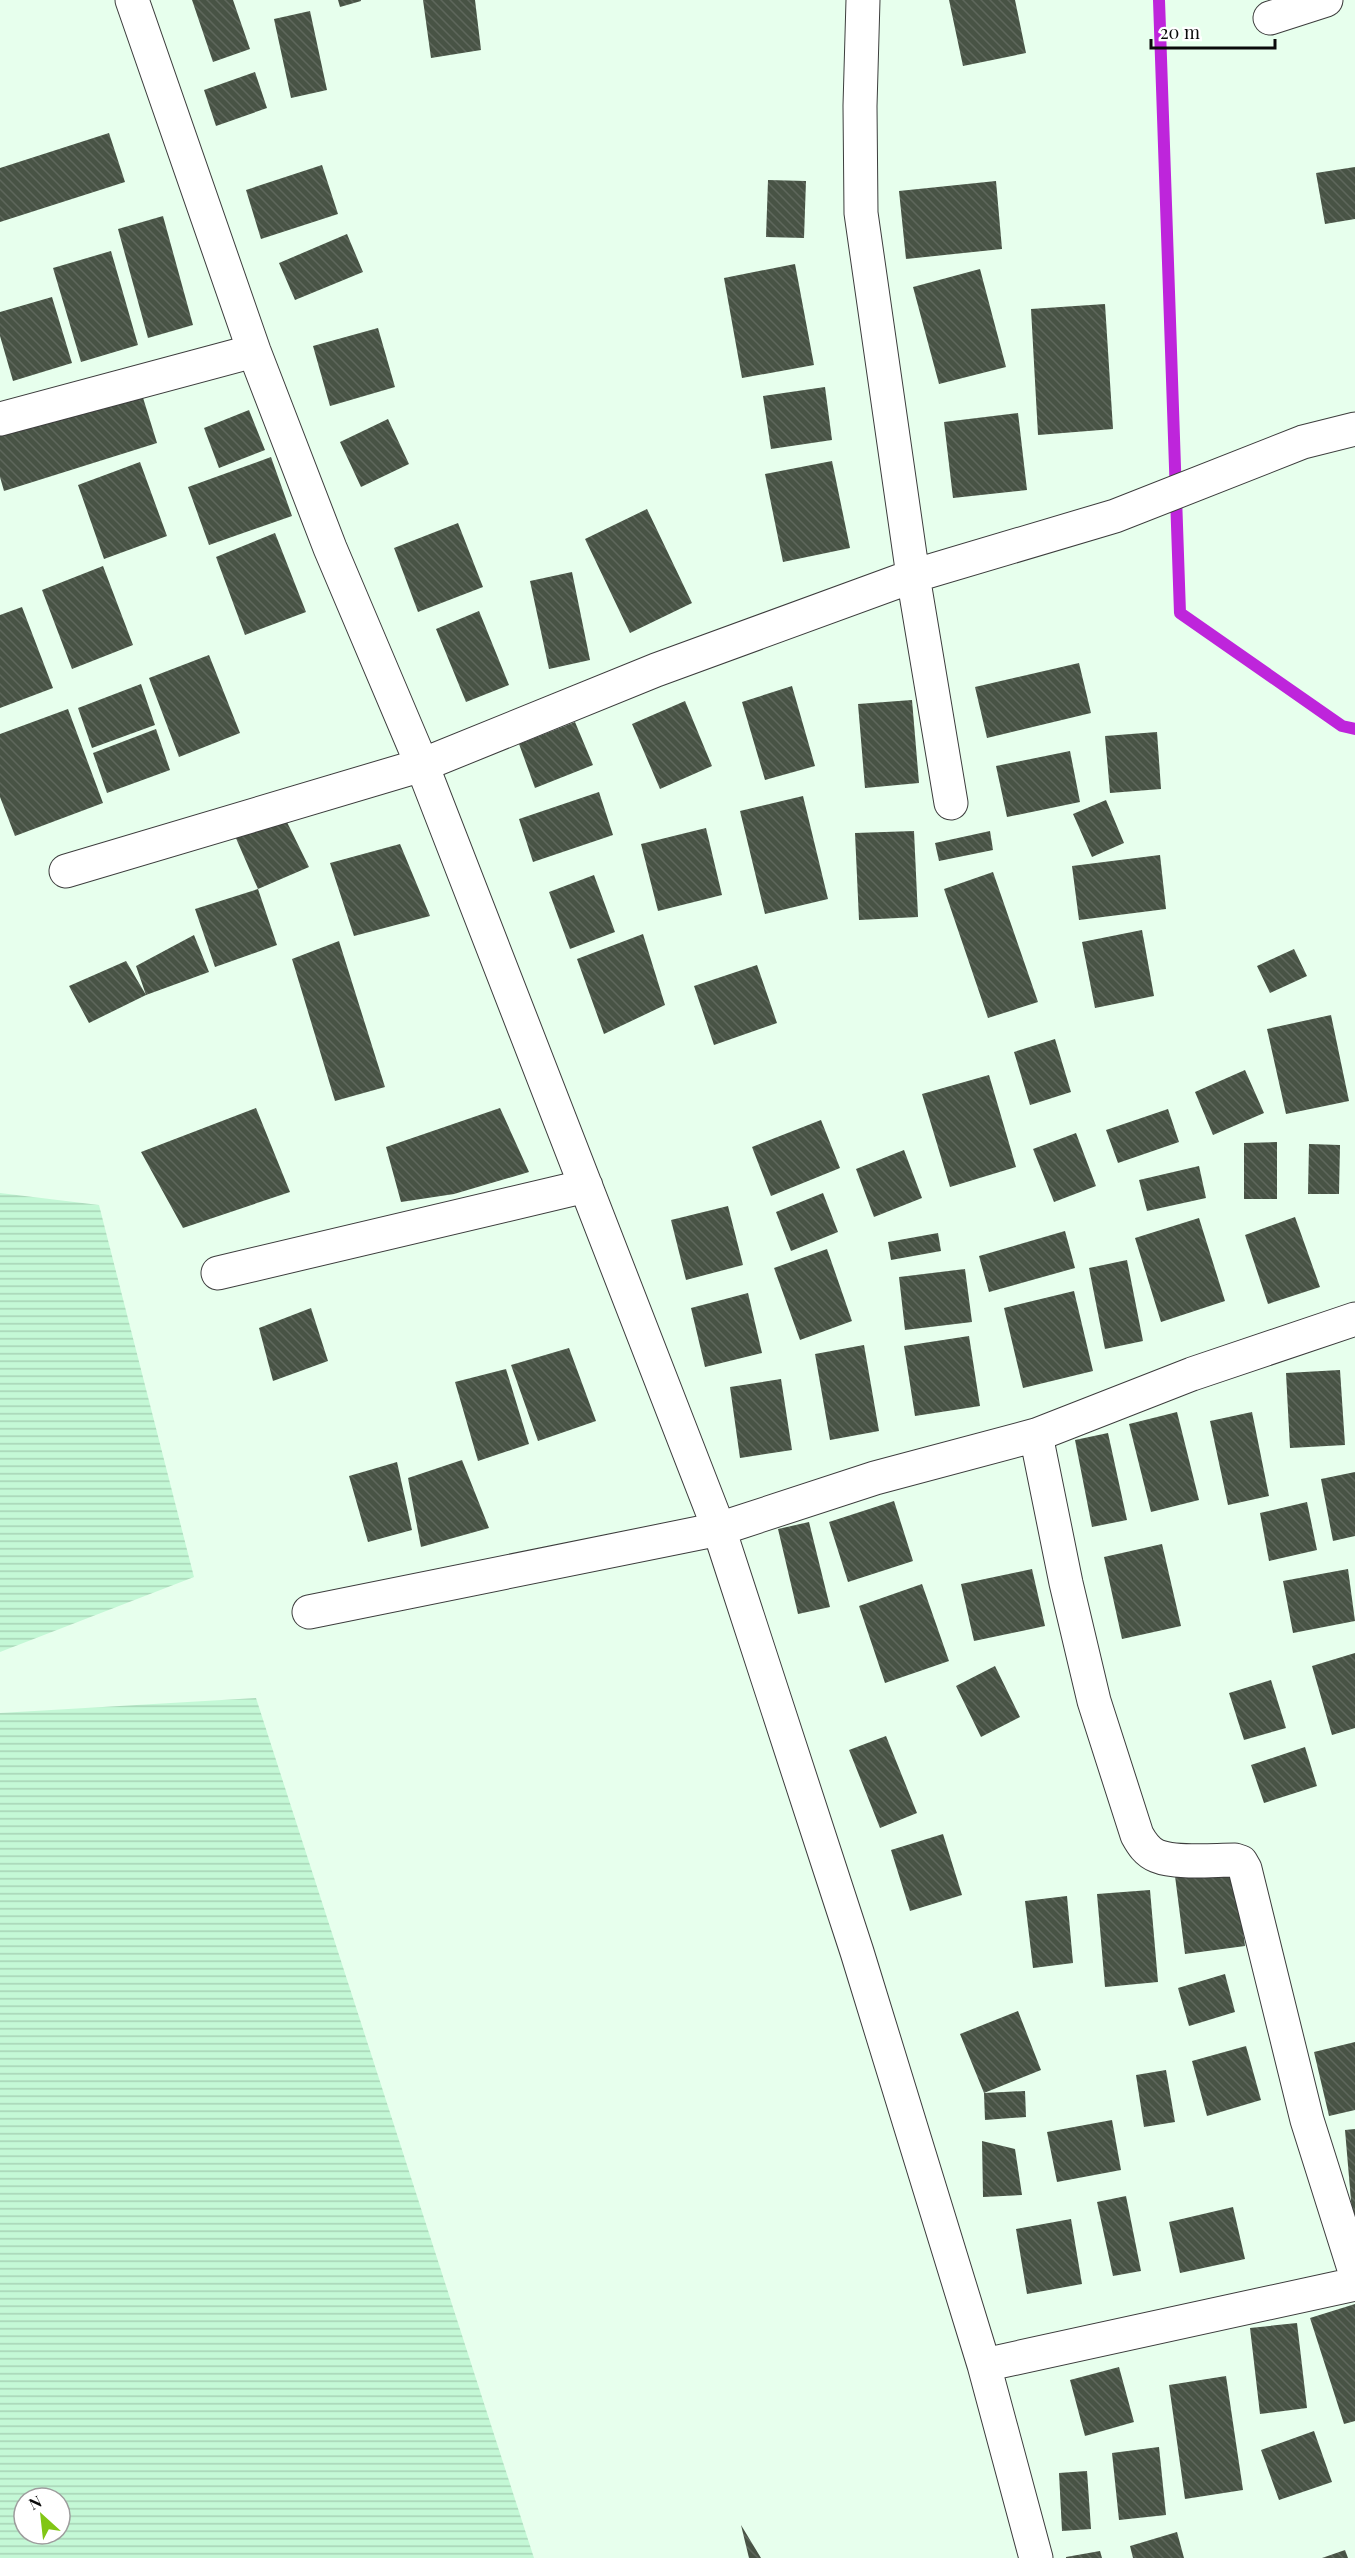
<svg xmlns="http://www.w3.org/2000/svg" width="1355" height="2558" font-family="'Playfair Display',serif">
<defs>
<pattern id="farmland-rules" width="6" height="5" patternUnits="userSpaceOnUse" patternTransform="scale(1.5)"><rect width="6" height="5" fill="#c4f8d6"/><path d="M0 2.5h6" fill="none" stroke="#a7d3b6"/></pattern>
<pattern id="building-back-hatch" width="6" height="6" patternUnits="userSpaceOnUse" patternTransform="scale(1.5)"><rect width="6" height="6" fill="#485345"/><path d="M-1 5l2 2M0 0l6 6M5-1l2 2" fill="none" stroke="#5e675c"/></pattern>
</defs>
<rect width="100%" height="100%" fill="#e7ffed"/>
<path fill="url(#farmland-rules)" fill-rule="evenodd" d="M0,1193L99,1205L194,1577L0,1652Z
M256,1698L534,2558H0V1713ZM24,2498H60V2534H24Z"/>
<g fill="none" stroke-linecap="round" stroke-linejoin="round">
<path stroke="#be25db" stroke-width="12" d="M1159,0L1180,613L1342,726L1355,729"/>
</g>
<path fill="url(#building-back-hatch)" d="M192,0H233L250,49L213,62Z
M338,0H361V1L340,7Z
M423,0H475L481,50L431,58Z
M949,0H1015L1026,53L963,66Z
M310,11L327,90L291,98L274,19Z
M255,72L267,108L216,126L204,90Z
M109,133L125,182L0,222V168Z
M322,165L338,214L261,239L246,190Z
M1355,167V219L1325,224L1316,173Z
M768,180L806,181L804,238L766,237Z
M996,181L1002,249L906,259L899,191Z
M163,216L193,325L148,338L118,229Z
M347,234L363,272L295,300L279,263Z
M111,251L138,345L81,362L53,268Z
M795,264L814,365L742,378L724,278Z
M980,269L1006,367L939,384L913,287Z
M52,297L72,363L13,381L0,336V312Z
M1105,304L1113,429L1038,435L1031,309Z
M378,328L395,387L330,406L313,346Z
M825,387L832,440L771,449L763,396Z
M140,388L157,443L4,491L0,477V433Z
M249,410L265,450L219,468L204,428Z
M1018,413L1027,490L953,498L944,422Z
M388,419L409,464L361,487L340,442Z
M271,457L292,516L209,545L188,487Z
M832,461L850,548L783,562L765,474Z
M140,462L167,536L104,559L78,485Z
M647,509L692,603L630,633L585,539Z
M458,523L483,587L418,612L394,548Z
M275,533L306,612L245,635L216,557Z
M103,566L133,645L72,669L42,590Z
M572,572L590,660L549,669L530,581Z
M22,607L53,688L0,708V615Z
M479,611L509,685L466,702L436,629Z
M209,655L240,733L179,757L149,678Z
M1079,663L1091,713L987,738L975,687Z
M141,684L155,725L92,748L78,708Z
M792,686L815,766L765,780L742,702Z
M912,700L919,783L865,788L858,704Z
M685,701L712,766L660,789L632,724Z
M68,709L103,803L15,836L0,797V734Z
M575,722L593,765L535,788L519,744Z
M156,729L170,770L107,793L93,753Z
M1157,732L1161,789L1110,793L1105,736Z
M1070,751L1080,802L1007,817L996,766Z
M599,792L613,835L533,862L519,819Z
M803,796L828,899L765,914L740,811Z
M1106,800L1124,843L1092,857L1073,814Z
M283,814L309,867L258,889L232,829Z
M706,828L722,895L658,911L641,844Z
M914,831L918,917L859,920L855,833Z
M990,831L993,850L939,861L935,843Z
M400,844L430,916L354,936L330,863Z
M1160,855L1166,909L1079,920L1072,866Z
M993,872L1038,1002L988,1018L944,889Z
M594,875L615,932L570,949L549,892Z
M258,889L277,945L215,967L195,909Z
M1142,930L1154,996L1095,1008L1082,942Z
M643,934L665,1005L604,1034L577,959Z
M194,935L209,972L146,995L136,966Z
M339,941L385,1087L335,1101L292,959Z
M1294,949L1307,976L1270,993L1257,966Z
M126,961L146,995L89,1023L69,986Z
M757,965L777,1023L714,1045L694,986Z
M1331,1015L1349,1101L1286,1114L1267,1029Z
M1055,1039L1071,1092L1030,1105L1014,1052Z
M1245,1070L1264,1113L1213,1135L1195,1092Z
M989,1075L1016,1167L950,1187L922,1094Z
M256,1108L290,1192L183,1228L141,1152Z
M500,1108L529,1172L454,1194L401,1202L386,1147Z
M1168,1109L1179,1142L1118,1163L1106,1130Z
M821,1120L840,1168L771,1196L752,1147Z
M1076,1133L1096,1186L1054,1202L1033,1149Z
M1277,1142V1199H1244V1143Z
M1309,1144L1340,1145L1339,1194H1308Z
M904,1150L922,1198L874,1217L856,1169Z
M1199,1166L1206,1198L1147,1211L1139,1180Z
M823,1193L838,1232L791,1251L776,1212Z
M728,1206L743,1265L686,1280L671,1220Z
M1295,1217L1320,1287L1268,1304L1245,1235Z
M1199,1218L1225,1301L1161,1322L1135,1238Z
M1065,1231L1075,1268L989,1292L979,1256Z
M938,1233L941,1251L891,1260L888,1242Z
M827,1249L852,1321L800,1340L774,1268Z
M1127,1260L1143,1341L1105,1349L1089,1268Z
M965,1269L972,1322L905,1330L899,1277Z
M1074,1291L1093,1371L1023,1388L1004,1308Z
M748,1293L762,1353L705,1367L691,1308Z
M311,1308L328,1361L273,1381L259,1328Z
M969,1336L980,1406L915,1416L904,1346Z
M864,1345L879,1431L830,1440L815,1354Z
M569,1348L596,1421L538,1441L511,1365Z
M506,1369L529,1444L478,1461L455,1382Z
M1340,1370L1345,1445L1290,1448L1286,1373Z
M781,1379L792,1450L740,1458L730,1387Z
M1177,1412L1199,1500L1151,1512L1129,1424Z
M1252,1412L1269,1496L1228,1505L1210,1421Z
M1108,1433L1127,1520L1092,1527L1075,1440Z
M462,1460L489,1528L421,1547L408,1478Z
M397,1462L412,1530L368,1542L349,1476Z
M1355,1472V1536L1333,1541L1321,1479Z
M894,1501L913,1561L848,1582L829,1522Z
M1307,1502L1317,1550L1269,1561L1260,1513Z
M809,1522L830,1607L798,1614L778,1529Z
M1162,1544L1181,1626L1122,1639L1104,1557Z
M1032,1569L1045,1626L974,1641L961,1584Z
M1348,1569L1355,1621L1293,1633L1283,1581Z
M922,1584L949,1661L885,1683L859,1606Z
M1355,1653V1728L1332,1735L1312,1666Z
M995,1666L1020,1717L981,1737L956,1686Z
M1271,1680L1286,1728L1244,1740L1229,1693Z
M886,1736L917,1813L880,1828L849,1750Z
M1305,1747L1317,1786L1264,1803L1251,1765Z
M943,1834L962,1895L910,1911L891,1850Z
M1235,1869L1245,1946L1185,1954L1175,1876Z
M1150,1890L1158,1982L1105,1987L1097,1894Z
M1067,1896L1073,1963L1033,1968L1025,1901Z
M1225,1974L1235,2012L1189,2026L1178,1988Z
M1018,2011L1041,2070L984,2093L1025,2091L1026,2117L985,2120L984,2093L960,2034Z
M1355,2042V2110L1329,2116L1314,2052Z
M1246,2046L1261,2100L1207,2116L1192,2061Z
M1166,2070L1175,2122L1144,2127L1136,2075Z
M1112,2120L1121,2170L1057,2182L1047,2132Z
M1355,2129V2224H1353L1345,2130Z
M982,2141L1015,2149L1022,2195L983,2197Z
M1126,2196L1141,2271L1113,2276L1097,2202Z
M1233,2207L1245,2259L1180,2273L1169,2222Z
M1071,2219L1082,2284L1027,2294L1016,2229Z
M1355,2304V2421L1344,2424L1310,2318Z
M1297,2323L1307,2408L1260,2414L1250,2328Z
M1119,2367L1134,2422L1085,2436L1070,2380Z
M1226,2376L1243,2490L1185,2499L1169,2385Z
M1314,2431L1332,2482L1279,2500L1261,2450Z
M1159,2447L1166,2515L1119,2520L1112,2453Z
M1087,2471L1091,2529L1062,2531L1059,2473Z
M741,2525L761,2558H749Z
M1177,2532L1184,2558H1133L1130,2546Z
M1345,2550L1348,2558H1322Z
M1100,2551L1102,2558H1066V2557Z"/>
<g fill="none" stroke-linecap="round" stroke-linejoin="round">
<defs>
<path id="street" d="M132,0L254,351L330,548L422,765L719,1529L857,1952L984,2365L1036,2558
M863,0L860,106L861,213L913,576L951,803
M1270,18L1326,0
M0,419L254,351
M66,871L422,765L656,670L913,576L1115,516L1303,442L1355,429
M218,1273L586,1186
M1036,1435L1066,1583L1094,1701L1137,1835C1142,1844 1147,1852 1157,1856C1176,1864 1213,1860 1235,1860L1241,1862L1245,1869L1307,2120L1355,2272
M309,1612L719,1529L875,1478L1036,1435L1192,1374L1355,1319
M984,2365L1355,2284"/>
</defs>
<use href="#street" stroke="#3d3d3d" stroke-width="35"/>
<use href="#street" stroke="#fff" stroke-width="33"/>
</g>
<g transform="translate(42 2516) rotate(333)"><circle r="28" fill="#ffffff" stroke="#9d9d9d" stroke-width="1.5"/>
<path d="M0-4.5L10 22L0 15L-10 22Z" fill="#81c615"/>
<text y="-9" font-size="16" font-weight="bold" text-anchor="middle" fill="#0a0a0a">N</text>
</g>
<path d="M1151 39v9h124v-9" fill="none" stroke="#0a0a0a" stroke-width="3"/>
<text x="1160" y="39" font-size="18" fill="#0a0a0a" stroke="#ffffff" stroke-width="4.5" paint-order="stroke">20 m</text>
</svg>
